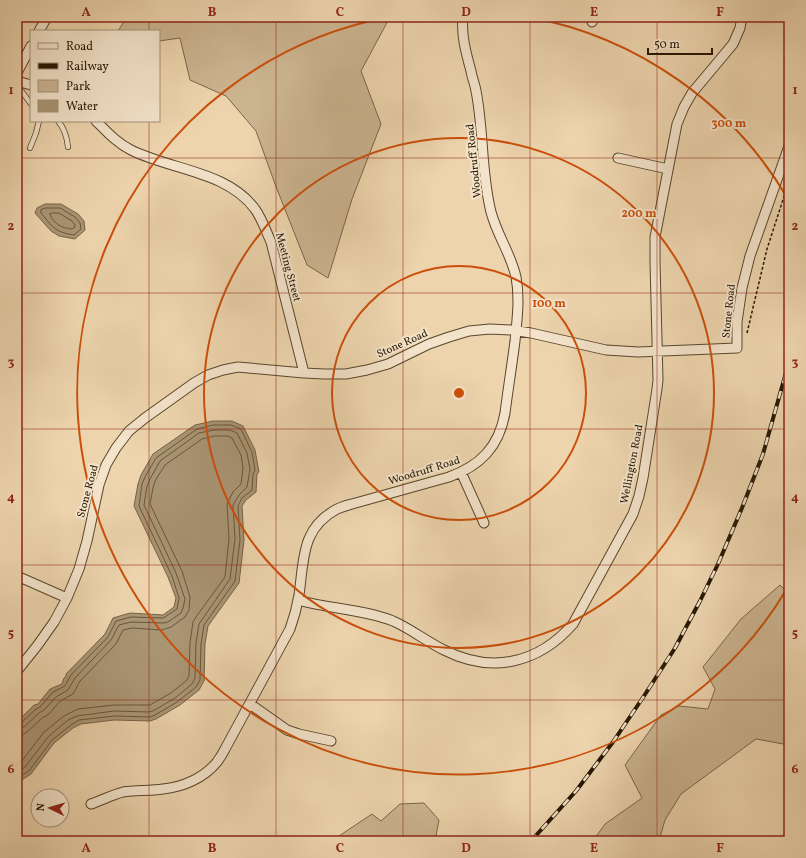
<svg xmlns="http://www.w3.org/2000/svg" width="806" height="858" font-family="Vollkorn,serif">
<rect width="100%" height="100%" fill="#edd4ad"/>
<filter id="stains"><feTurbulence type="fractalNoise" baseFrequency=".005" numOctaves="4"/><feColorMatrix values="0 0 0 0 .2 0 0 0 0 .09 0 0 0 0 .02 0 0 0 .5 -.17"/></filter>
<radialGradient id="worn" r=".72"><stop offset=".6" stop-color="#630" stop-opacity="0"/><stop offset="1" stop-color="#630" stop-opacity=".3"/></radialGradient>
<path fill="#cbb490" stroke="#786649" d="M127,17H390L361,71L381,124L352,199L328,278L307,265L275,184L256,131L226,96L190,80L180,38L159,41V31H118Z
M780,585L789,594V745L756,739L681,794L665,820L659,841H593L605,824L642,798L625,765L661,715L679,706L708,709L715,689L703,667L741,619Z
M424,803L439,820L435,841H339V836L372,814L381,821L400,804Z"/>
<path fill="#a99473" stroke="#756246" d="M45,204H61L78,214L84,221L85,230L75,239L59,236L51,231L35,213L37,208Z
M213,421H232L243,426L255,450L259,472L257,474L256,492L246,500L242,506L244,540L239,583L208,626L205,644L204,681L199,690L180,705L156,719L150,721L114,720L81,724L73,728L54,743L31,774L17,783V722L34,705L38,704L50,689L62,684L64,678L66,676V674L105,634L113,618L130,613L163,615L174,607L176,598L168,577L134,506L138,484L141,475L153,454L195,425Z"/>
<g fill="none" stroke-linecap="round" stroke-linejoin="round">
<path stroke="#68563a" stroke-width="1" d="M46,208H60L75,217L80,223L81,229L74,235C54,232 53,227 41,213V210Z
M52,213H59L72,221L75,225V227L72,229C62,228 53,224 50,214Z
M17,724L21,723L36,709L40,707L53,692L65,686L71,675L108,637L116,621L131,617L163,618L177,609L179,598L172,576L139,506L142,484L145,477L156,458L197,429L213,425H231L241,429L252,452L255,470L253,474L252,490L242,498L238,506L240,540L235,581L204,625L201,644L200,680L196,687L177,702L155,715L150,717L114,716L79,720L71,725L52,740L29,771L17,778
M17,729L24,727L39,713L44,710L56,697L68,690L75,678L111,640L119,625L131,622L164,623L168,622L181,613L183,608L185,599L176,573L144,505L147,486L150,479L160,461L199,433L214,430H230L237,433L247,453L250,469L247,487L239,495L233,505L235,539L230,579L199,624L196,643L195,678L192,684L175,698L153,711L149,712L114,711L77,716L68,720L48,737L25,767L17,772
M17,735H22L27,732L42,718L49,714L60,701L73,694L80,681L116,644L123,630L132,628L162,630L171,627L185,617L189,610L190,597L182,571L150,504L153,488L155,481L165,465L202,439L214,436H228L232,438L241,455L243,468L241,484L233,492L227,504L229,539L225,577L196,617L193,622L190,643L189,676L187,680L171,693L150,705H114L78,709L64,716L44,732L21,762L17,765"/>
<defs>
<path id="service" d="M17,85L31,104
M58,121C65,129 67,137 68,147
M30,148L36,133L39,121"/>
<path id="minor" d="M592,22L595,17
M39,31L47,17
M17,73L31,46
M17,81L31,85
M96,121C107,132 117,143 131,150C171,170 227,171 255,209C262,219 266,231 271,242L304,373
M618,158L668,169
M461,472L484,523
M17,576L67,598
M298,600C329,609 363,609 393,621C411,629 426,641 444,650C491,674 538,664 573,624L633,514L639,496L643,478L657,389L658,380L655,261V237L677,124L684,107L692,93L733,44L740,28L742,17
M17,671L37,646L54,622L67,598L79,569L87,541L99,485L106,465L116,448L129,431L145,418L194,383L208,375L223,370L238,367L304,373L324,374H346L367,370L388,364L429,344L449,337L469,331L490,329L511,330L531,333L606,350L638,352L737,348V322L742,288L750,256L789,146
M250,704L287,730L299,734L331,741
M91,804C102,800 112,795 123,792C136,790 150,791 163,789C183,787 204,778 217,762C220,758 223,753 225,749L290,629C294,618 297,607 299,595C304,560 301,528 337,509C342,507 347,505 352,504L449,477C480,466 499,447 505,413C508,389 512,365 515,341C517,320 520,298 516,277C511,254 497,235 491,212C481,173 484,131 476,91C475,84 472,78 471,71C466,53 461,35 463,17"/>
</defs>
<use href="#service" stroke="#58462d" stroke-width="6"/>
<use href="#minor" stroke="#58462d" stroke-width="11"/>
<path stroke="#261702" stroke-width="1.5" stroke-dasharray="3 2" stroke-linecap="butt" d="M747,333L767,249L789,181"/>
<use href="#service" stroke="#f3e3ca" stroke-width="4.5"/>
<use href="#minor" stroke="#f3e3ca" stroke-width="9"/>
<defs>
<path id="rail" d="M531,841L576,791L613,742L644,696L675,648L700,601L718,564L742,508L763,454L789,362"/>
</defs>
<use href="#rail" stroke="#261702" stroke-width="4"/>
<use href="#rail" stroke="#f3e3ca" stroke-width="2.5" stroke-dasharray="8" stroke-linecap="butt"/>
</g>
<path fill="none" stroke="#8f2418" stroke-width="1" stroke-opacity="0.55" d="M149,17V31M276,17V841M403,17V841M530,17V841M657,17V841M149,121V841M17,158H789M17,293H789M17,429H789M17,565H789M17,700H789"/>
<g fill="none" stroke="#cb4f0a" stroke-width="2">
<circle cx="459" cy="393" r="127"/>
<circle cx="459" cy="393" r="255"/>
<path d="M788 587A382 382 0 1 1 389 17M529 17A382 382 0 0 1 788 199"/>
</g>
<g text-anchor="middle" stroke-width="4" stroke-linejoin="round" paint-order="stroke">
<g font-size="11" fill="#261702" stroke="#f3e3ca">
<text transform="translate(473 161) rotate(-96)" y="4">Woodruff Road</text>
<text transform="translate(289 267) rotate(75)" y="4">Meeting Street</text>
<text transform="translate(728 311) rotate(-84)" y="4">Stone Road</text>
<text transform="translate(402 343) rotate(-24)" y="4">Stone Road</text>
<text transform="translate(631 464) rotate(-79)" y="4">Wellington Road</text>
<text transform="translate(424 470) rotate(-17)" y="4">Woodruff Road</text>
<text transform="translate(87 491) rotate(-75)" y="4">Stone Road</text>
</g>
</g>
<circle cx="459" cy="393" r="6" fill="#cb4f0a" stroke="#f3e3ca" stroke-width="2"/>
<g font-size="12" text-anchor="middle" font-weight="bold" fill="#cb4f0a" stroke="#f3e3ca" stroke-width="4" stroke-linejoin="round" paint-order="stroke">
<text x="729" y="127">300 m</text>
<text x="639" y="217">200 m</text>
<text x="549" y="307">100 m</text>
</g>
<rect width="806" height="858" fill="none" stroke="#edd4ad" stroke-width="44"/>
<rect x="30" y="30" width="130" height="92" fill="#f3e3ca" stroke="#a1917a"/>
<rect x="38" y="43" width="20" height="6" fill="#f3e3ca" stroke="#a1917a"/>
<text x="66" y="50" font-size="12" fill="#261702">Road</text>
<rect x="38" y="63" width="20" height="6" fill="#261702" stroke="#a1917a"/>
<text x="66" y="70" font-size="12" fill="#261702">Railway</text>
<rect x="38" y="80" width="20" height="12" fill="#cbb490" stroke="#a1917a"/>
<text x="66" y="90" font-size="12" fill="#261702">Park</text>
<rect x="38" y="100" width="20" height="12" fill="#a99473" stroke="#a1917a"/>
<text x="66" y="110" font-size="12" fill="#261702">Water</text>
<g transform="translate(50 808) rotate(275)"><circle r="19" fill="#f3e3ca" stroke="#a1917a"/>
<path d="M0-3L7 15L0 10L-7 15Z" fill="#8f2418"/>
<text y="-6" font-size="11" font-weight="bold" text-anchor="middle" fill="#261702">N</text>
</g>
<path d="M648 48v6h64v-6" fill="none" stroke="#261702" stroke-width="2"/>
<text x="654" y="48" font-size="12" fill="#261702" stroke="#f3e3ca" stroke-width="3" paint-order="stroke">50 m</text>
<rect x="22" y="22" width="762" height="814" fill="none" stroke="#8f2418" stroke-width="1.5"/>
<g font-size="13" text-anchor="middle" font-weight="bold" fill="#8f2418">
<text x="86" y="16">A</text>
<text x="212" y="16">B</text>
<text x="340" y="16">C</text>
<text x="466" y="16">D</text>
<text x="594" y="16">E</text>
<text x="720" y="16">F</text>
<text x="11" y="94">1</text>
<text x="795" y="94">1</text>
<text x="11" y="230">2</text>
<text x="795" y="230">2</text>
<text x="11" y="366">3</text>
<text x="795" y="366">3</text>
<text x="11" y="501">4</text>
<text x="795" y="501">4</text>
<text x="11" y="637">5</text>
<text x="795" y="637">5</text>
<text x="11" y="773">6</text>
<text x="795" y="773">6</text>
<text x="86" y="852">A</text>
<text x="212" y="852">B</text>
<text x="340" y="852">C</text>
<text x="466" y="852">D</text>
<text x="594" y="852">E</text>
<text x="720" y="852">F</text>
</g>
<rect width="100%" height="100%" filter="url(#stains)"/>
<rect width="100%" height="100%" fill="url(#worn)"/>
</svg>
